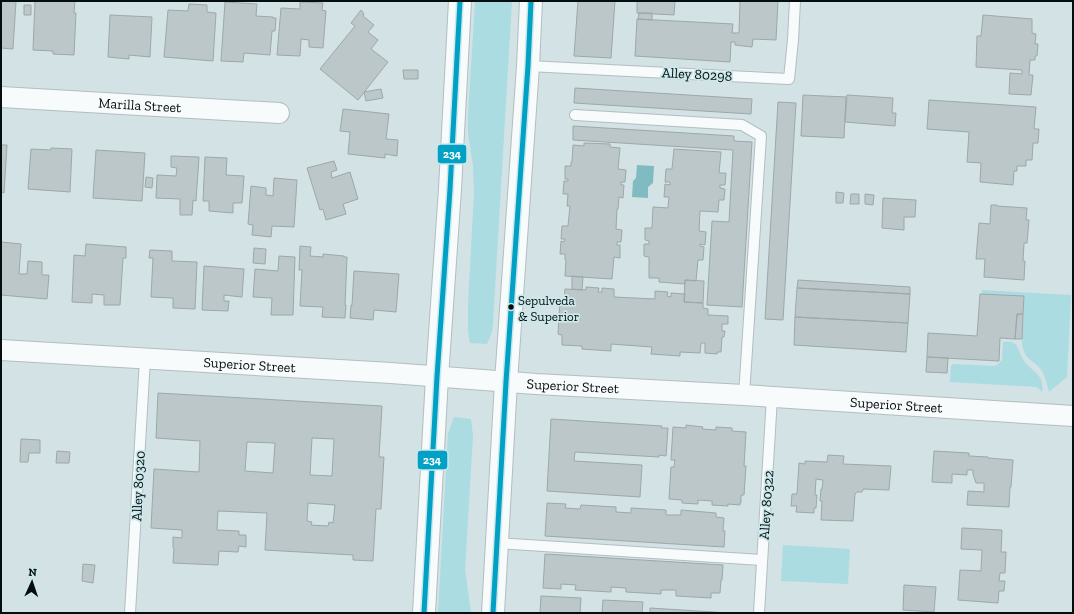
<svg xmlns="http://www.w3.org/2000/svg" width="1074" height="614" font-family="'Zilla Slab',serif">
<rect width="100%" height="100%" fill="#d3e2e4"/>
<path fill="#abdce2" d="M475,1H512L493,323L492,332L487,344L470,343L468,331V304L474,193L473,166L468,133V115Z
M982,290L1071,295L1067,377L1049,392C1047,385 1046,378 1042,371C1034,359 1025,362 1022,344L1024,296L982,294Z
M1003,342C1006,342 1013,341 1015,344C1018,346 1021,357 1024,361C1032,372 1045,374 1042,392L1037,387L950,382L951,366L953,364L994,366L998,364L1002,360Z
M454,417L471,419L473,437L465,569L471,613H438L448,434Z
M783,545L850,549L848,584L781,581Z"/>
<path fill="#80bbc2" d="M637,165L654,166L653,183L648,187V198L632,197L633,181L636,178Z"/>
<path fill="#bbc7c8" stroke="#9ca8a9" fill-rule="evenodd" d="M1,1H16L13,49L1,48Z
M35,1H75L74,13H76L74,55L53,54V51L33,50Z
M578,1H615L611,58L574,56Z
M637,1H675L674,15L637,13Z
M740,1H778L776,40L753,39L752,47L735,45V42H731L730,62L635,56L637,19L733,24L732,33H739Z
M225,2L257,4L256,16L273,17V18H276L275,31H272L270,55L244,53L243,62L221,61Z
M300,2L323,3L322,10L326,11L323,48L309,47V40L301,39L300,56L277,55L281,8L300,9Z
M189,4L207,5V12L216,13L213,61L164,57L168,10L188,11Z
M24,5H31V15H24Z
M361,10L364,14L363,16L374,25L368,32L378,40L371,49L388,62L358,100L320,69L355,26L351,23Z
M639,13H652V20L638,19Z
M110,15L152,17L150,57L129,55V59L108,57Z
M983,15L1032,19V33L1036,34L1035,44H1038L1037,56H1035V60H1030L1029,75H1033L1031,95L1009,94L1010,73L1022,74V70L976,67L977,36H981Z
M403,70H418V79H404Z
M575,88L752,99L751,114L574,103Z
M381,89L383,98L366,101L364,92Z
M803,95L846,97L844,138L801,136Z
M847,95L893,98L892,113H896L895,126L845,122Z
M929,100L1036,107L1034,129H1039L1038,143H1033L1032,160H1026V166H1017V171H1014L1013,185L980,182L981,163L967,162L969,132L927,129Z
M778,102L796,103L783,320L765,319Z
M343,109L389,114L386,139L398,140L397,156L385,154V158L348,154L350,132L340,131Z
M573,126L734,136V141L752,142L742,307L707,305L712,221L729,222L733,150L573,140Z
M584,143L610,144V147L620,148L618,169L626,170L625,182H621V185H624L623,198L619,197L618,209H617L616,229L622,230L621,242H617V245H620V258L614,257L612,279L565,276L566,260H565V254H560L561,241L564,242L565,239H561L562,226H568L570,206H567L568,194H563L564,181H568V179H565V166H571V162H572L573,145L584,146Z
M1,145H7L4,193L1,192Z
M51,148L72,149L70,192L28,189L31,149L51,150Z
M674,149L721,152L719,173H726L725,185H720V188L725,189L724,200H719L718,212L700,211L699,231L706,232L705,245L700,244V246L704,247L703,260H698L696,281L685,280V284L659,282V278H649V257L644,256V244H649V241L645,240V228H652L653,207L668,208L669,197H664L665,184L670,185V182H665L666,169H672Z
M96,150L145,153L142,201L93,198Z
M171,156L199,157L196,201L193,200L192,215H180V199L156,198L157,175L176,176L177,168L171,167Z
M205,157L227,158L226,175L244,176L242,203H233V213L209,211V201H203Z
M334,161L337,170L331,172L332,178L350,172L358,199L343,204L346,214L326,220L323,209L320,210L307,168Z
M146,177L153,178L152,188L145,187Z
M274,178L297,180L294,227L272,226L271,237L252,235L253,225L248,224L251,186L266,188V195L273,196Z
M836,192L844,193L843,203H836Z
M851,194H859V204H850Z
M865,194L874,195L873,205L865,204Z
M883,198L916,200L915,217H904V230L882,228Z
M991,205H997V206L1027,208L1026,220H1029L1027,243H1024L1023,261H1025L1024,280L984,277L985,259H976L979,223L990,224Z
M1,242L21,244L19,274H27L28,261L42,262V275H49L47,299L1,295Z
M86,244L126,247V258H123L120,305H104V295L92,294V303L72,302L74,255L85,256Z
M300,246L311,247L310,256L323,257V254L344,256V257H347L345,305H346L345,318L322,317L323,307L300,306L302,270H299Z
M254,248L266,249L265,264L253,263Z
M150,250L172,251V261L197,262L195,309L173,308V298L151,297L153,258H149Z
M279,256L295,257L293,315H271L272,298L253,297L255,269L278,271Z
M204,266L244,269L242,297L224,295V301H229L228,311L202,310Z
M354,271L399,274L396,312L374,310L373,320L350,318L351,305H352Z
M572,276L583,277L582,290L572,289Z
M685,280L704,281L703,303L684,302Z
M798,280L910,287V294L797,288Z
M586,287L599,288L598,292H602V288L614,289V297L655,299V291L668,292L667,296L671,297V293L685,294L684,302L703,303V308L708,309V315L728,316V324H722V331H725L724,337H722L721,352H717V354L705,353V343H701L700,353L680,352V356L651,354L652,347L611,344V351L582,349V346L562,345V335L558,334L560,300H564L565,289L586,290Z
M797,288L910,294L908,323L795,317Z
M980,294L1024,296L1023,314H1017L1015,339L1000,338L999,361L927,357L928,333L977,336Z
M1017,314H1023L1022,339H1015Z
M795,317L908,323L906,352L794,345Z
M927,357L948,358L947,373L926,372Z
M158,393L382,406L379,457H384L381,509H376L373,561L353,560V555L265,550L267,513L218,511L217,530L239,531V535H246V547L239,546L238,552L219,551L218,565L173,563L174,548H173V537L182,538V530L151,528L154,469L199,472L200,441L156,438ZM312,438L334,439L332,476L310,475ZM247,442L275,443L273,473L245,471ZM308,503L335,505L333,523L329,522L328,526L311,525L312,522L307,521Z
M551,419L662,426L661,428H668L666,456L659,455V457L575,452L574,461L642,465L640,497L547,491Z
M686,425L703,427L702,429L716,430V427L732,428V431L746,432L744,466H746L744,495H741V503H740V505L728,504V506L712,505V501L698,500V504L682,503V500L669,499L671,467H674L675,460H671L673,427L686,428Z
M21,439L40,440V453H29L28,462H20Z
M57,451L70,452L69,463H56Z
M934,451L969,453V456L988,457V458L1013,460L1011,487H1010L1009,507L967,505L968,491L984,492V483H976L973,474V470H967V475L952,474V483L932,482Z
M828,455L844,456L843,464L891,466L889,490L863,489V490L862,492H857L855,494L853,521L821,520L822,501H820L821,489H822L823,480L816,479L815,495H817L816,508H814V513L796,512L797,506H791L792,494H797L799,463L805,464V461L827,462Z
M547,503L566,504L565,508L580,509L581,505L616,507V512L631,513V508L666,510V515H681V510L716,513V517L724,518L723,531H725L724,547L545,536Z
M962,528L1002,530L1001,552H1006L1005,573H1000L999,581H1005L1004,591H999L998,603L958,600L960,570L981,571L982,550L961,549Z
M545,554L723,565L722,580H721L720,593H711V598L676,596V590H661V594L626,592V588L611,587V592L575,590L576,585L561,584V589L543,588Z
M83,564L95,565L93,583L82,581Z
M904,585L936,587L934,612L903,610Z
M541,596L581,598L580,613H540Z
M603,600L643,602L642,613H602Z
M650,608L730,613H650Z"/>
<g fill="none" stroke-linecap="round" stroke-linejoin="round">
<defs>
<path id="lane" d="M528,66L789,79L793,40L795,1
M575,115L742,125L761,136L744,395
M497,543L762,560
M130,613L145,359
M759,613L772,397"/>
<g id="street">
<path id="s1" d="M1,97L279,113"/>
<path id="s2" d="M1,350L391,373L536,384L744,395L1073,416"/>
</g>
<path id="primary" d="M424,613L437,377L450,189L460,1
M493,613L506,382L528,66L531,1"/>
</defs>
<use href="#lane" stroke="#b2bec0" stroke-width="12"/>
<use href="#street" stroke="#b2bec0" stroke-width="22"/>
<use href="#primary" stroke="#b2bec0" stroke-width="24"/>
<use href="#lane" stroke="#f8fbfb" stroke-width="10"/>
<use href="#street" stroke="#f8fbfb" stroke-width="20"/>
<use href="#primary" stroke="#f8fbfb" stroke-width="22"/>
<defs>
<path id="bus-1" d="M424,613L437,377L450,189L460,1
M493,613L506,382L528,66L531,1"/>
</defs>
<use href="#bus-1" stroke="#cce8eb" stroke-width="8"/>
<use href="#bus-1" stroke="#00a1c4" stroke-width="5"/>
</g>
<circle fill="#050e0f" stroke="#cce8eb" stroke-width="1.5" cx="511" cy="307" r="3.5"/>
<g text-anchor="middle" stroke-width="3.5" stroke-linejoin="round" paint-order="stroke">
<g font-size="13" fill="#050e0f" stroke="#cce8eb" text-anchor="start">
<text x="518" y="305">Sepulveda<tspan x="518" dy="16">&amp; Superior</tspan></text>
</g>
<g font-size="14" fill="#050e0f" stroke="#cce8eb">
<text transform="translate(697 74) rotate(3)" y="5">Alley 80298</text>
<text dy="5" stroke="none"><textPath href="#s1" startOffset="139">Marilla Street</textPath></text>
<text dy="5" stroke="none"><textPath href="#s2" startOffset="249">Superior Street</textPath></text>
<text dy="5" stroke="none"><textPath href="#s2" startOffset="573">Superior Street</textPath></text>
<text dy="5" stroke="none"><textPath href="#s2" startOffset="897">Superior Street</textPath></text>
<text transform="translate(138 486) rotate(-87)" y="5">Alley 80320</text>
<text transform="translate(766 505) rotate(-86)" y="5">Alley 80322</text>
</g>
</g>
<g stroke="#cce8eb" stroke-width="1.5">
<rect x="437" y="144" width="30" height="20" rx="4" fill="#00a1c4"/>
<rect x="417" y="450" width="31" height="20" rx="4" fill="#00a1c4"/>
</g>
<g font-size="11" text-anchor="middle" font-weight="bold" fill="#fff">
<text x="452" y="158">234</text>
<text x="432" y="464">234</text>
</g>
<rect width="1074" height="614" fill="none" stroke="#050e0f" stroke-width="4"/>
<g transform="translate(32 582) rotate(3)" stroke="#cce8eb" stroke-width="3" paint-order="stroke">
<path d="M0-3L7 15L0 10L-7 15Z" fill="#050e0f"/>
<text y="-6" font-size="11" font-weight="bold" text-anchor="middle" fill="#050e0f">N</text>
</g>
</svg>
